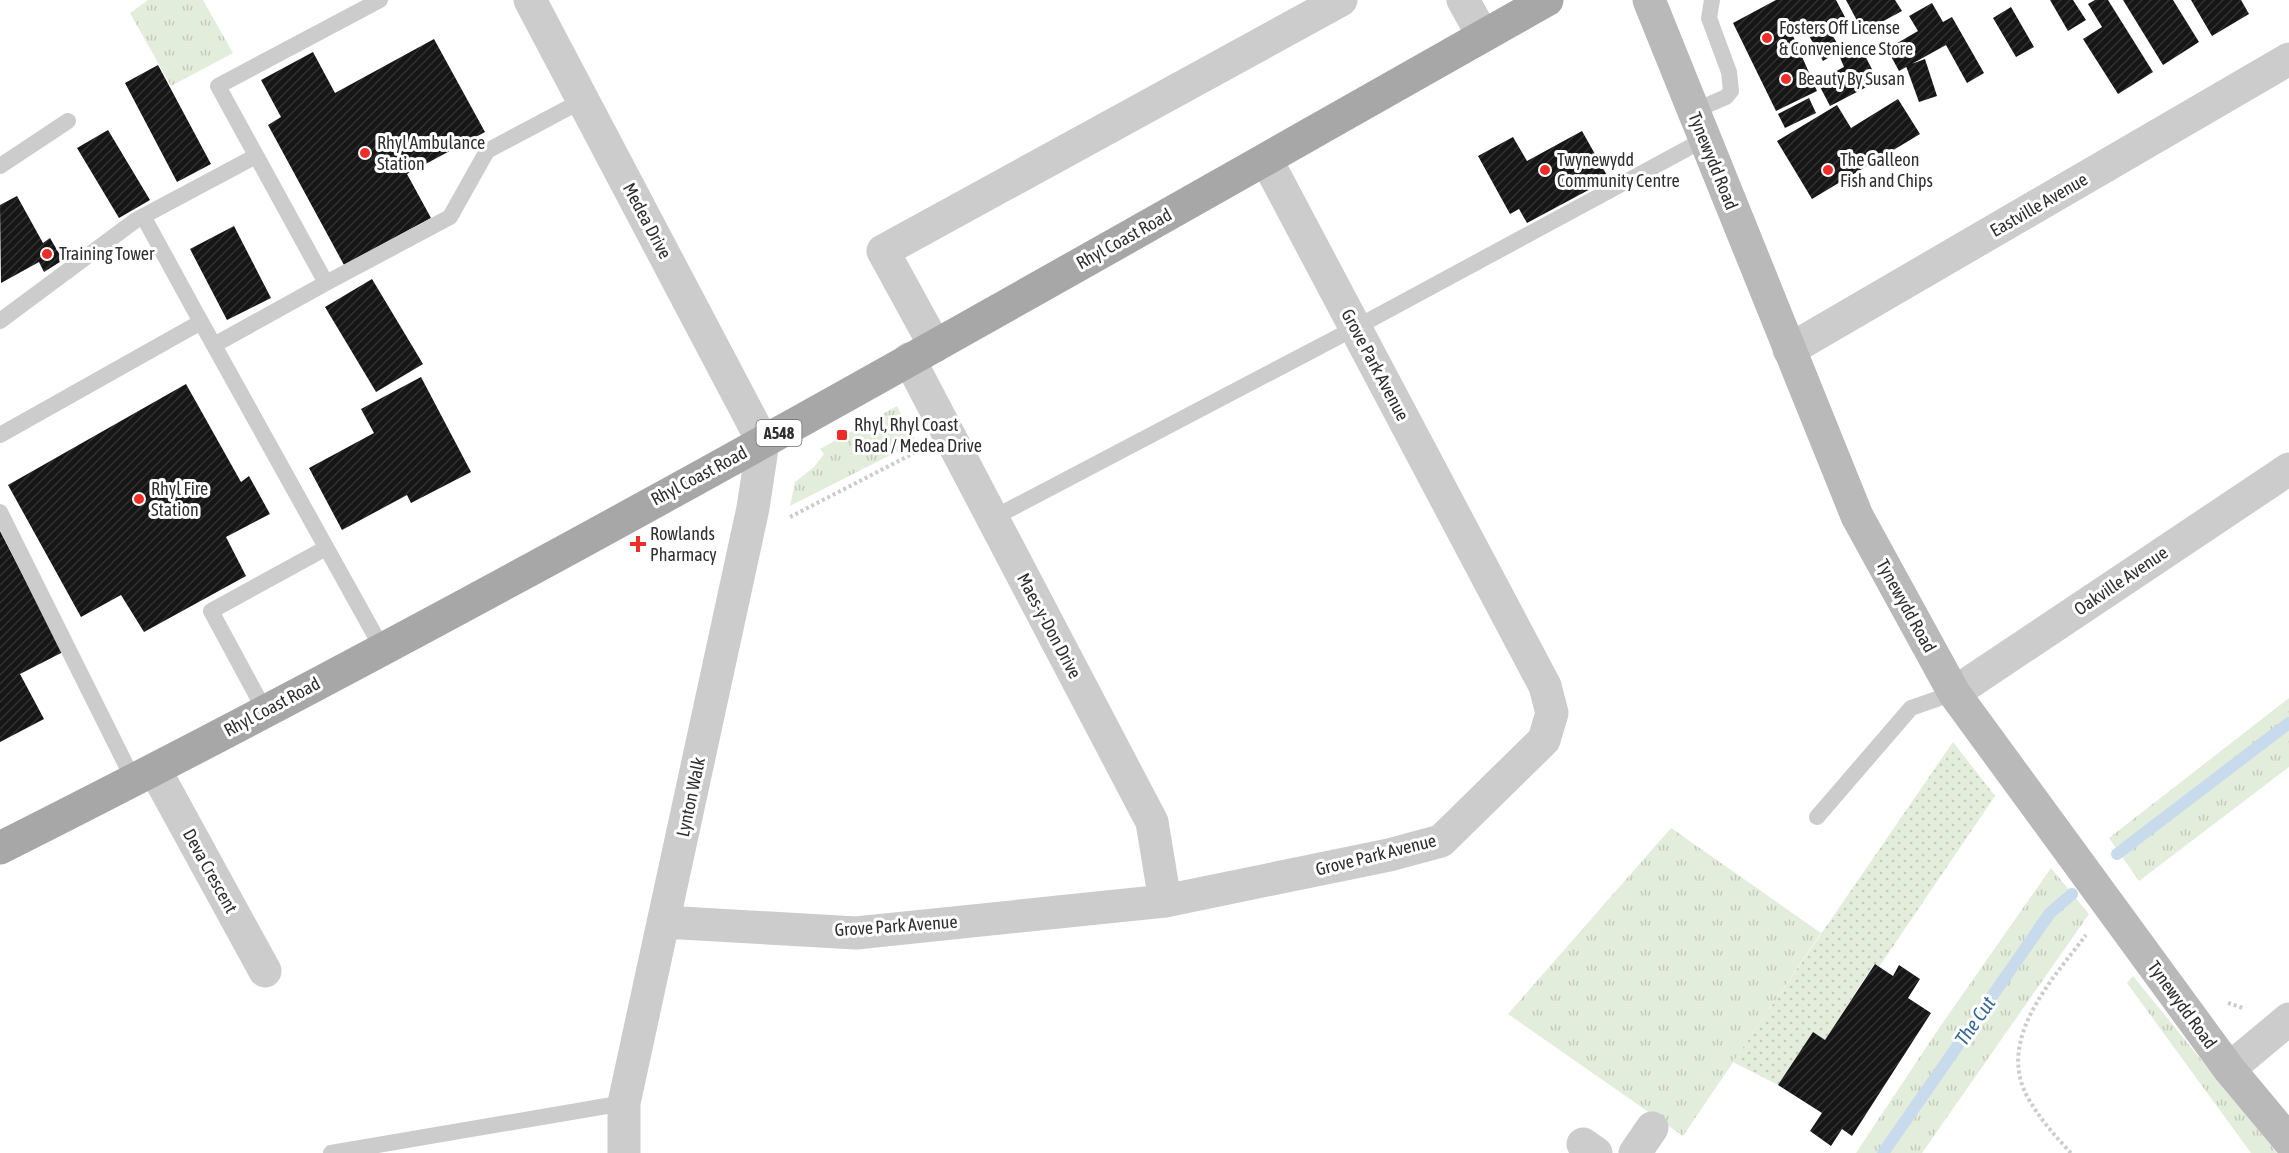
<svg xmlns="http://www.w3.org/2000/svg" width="2289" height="1153" font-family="'Asap Condensed',sans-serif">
<defs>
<pattern id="grass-tufts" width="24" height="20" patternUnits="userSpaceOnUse" patternTransform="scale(1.5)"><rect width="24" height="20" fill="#e3eddb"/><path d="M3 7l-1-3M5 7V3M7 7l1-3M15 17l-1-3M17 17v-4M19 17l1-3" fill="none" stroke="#c3ccbc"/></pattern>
<pattern id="garden-dots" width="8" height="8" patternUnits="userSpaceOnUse" patternTransform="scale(1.5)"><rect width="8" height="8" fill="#e3eddb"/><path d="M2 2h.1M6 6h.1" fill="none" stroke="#c3ccbc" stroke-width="1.8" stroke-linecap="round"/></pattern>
<pattern id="building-hatch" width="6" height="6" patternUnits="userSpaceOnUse" patternTransform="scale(1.5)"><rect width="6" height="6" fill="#161616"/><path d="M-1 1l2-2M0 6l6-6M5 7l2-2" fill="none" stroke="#303030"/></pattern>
</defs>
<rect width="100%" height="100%" fill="#fff"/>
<path fill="url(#grass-tufts)" d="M148,0H203L233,53L171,86L130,13Z
M897,406L916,442L790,506L795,482L814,467L824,454L820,449Z
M2289,698V767L2139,881L2109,838Z
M1671,828L1821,933L1683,1136L1508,1014Z
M2051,868L2089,914L1922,1153H1856L1939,1028Z
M2133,976L2277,1153H2251L2127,983Z"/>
<path fill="url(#garden-dots)" d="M1953,742L1995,796L1879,967L1874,964L1825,1040L1778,1085L1733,1062Z"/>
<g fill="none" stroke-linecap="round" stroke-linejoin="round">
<path stroke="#c7dbed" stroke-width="12" d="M2117,854L2289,723
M1883,1153L2050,913L2072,894"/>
</g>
<path fill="url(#building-hatch)" d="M1776,0H1836L1846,19L1827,26L1841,50L1823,61L1802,23L1790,29L1817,91L1776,111L1733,23Z
M1846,0H1895L1902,11L1863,32Z
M2050,0H2073L2086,20L2068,31Z
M2095,0H2108L2153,72L2118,94L2083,39L2102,27L2088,4Z
M2123,0H2173L2199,42L2163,65Z
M2191,0H2241L2249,14L2212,36Z
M1932,3L1943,22L1952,17L1984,73L1967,83L1946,45L1899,71L1887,49L1918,31L1909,16Z
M2011,7L2034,47L2016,57L1993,18Z
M434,39L485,132L407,174L431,218L344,265L268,125L281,117L261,80L313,52L335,93Z
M1859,44L1878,81L1830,106L1817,81L1844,67L1839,55Z
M1925,59L1937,96L1919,102L1906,66Z
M158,65L211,164L177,182L125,83Z
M1809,98L1816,113L1785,128L1778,114Z
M1898,99L1920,134L1812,199L1777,141L1837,105L1851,128Z
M108,130L150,200L119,218L77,148Z
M1582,131L1609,179L1527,223L1519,209L1510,214L1478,156L1513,137L1527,161Z
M17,196L43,243L50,238L63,260L44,272L39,262L1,283L0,205Z
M234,226L271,298L227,320L190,249Z
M372,279L423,364L376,392L325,307Z
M421,377L471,472L411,503L407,495L342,530L309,468L374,433L361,409Z
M186,384L241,482L249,476L270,514L226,537L246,576L144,632L121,595L81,617L8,485Z
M0,531L63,652L20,674L44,719L0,742Z
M1875,964L1893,976L1899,965L1920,979L1908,998L1931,1013L1852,1136L1842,1129L1831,1146L1810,1131L1822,1113L1778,1085L1813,1032L1825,1040Z"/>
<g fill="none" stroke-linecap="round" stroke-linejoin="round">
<path stroke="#ccc" stroke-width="4" stroke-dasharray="3 3" stroke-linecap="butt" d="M790,517L916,452
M2228,1003L2243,1008
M2071,1153C2055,1136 2040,1119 2028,1098C1995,1039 2053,979 2086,935"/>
<path stroke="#ccc" stroke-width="16" d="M380,0L218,86L326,283L450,217L487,151L583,100
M1694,111L1726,97L1731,91L1729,72L1709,18L1712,0
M0,166L68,121
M143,216L201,322
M0,321L136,220L256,156
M214,345L326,283
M0,435L201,322L382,648
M0,512L134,781
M993,518L1355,328L1705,139
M265,711L211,611L326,548
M1817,817L1911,708L1954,693
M331,1153L624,1103"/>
<path stroke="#ccc" stroke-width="33" d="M530,0L763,442L753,508L624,1103V1153
M1463,0L1483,36
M935,346L883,251L1341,0
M1789,350L2289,59
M909,359L1152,822L1165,901
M1954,693L2289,469
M155,770L265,971
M664,922L856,933L1165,901L1389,855L1441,841L1544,740L1552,713L1545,686L1266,159
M2229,1069L2289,1019
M1583,1144L1596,1153
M1635,1153L1652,1128"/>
<path stroke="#b9b9b9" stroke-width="33" d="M1649,0L1857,516L1954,693L2229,1069L2289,1141"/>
<path stroke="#a7a7a7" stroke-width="33" d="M0,848C525,584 1035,289 1547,0"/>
</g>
<g fill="#ee2c28" stroke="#fff" stroke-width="2">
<circle cx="1767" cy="38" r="6"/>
<circle cx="1786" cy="79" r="6"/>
<circle cx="365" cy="153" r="6"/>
<circle cx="1545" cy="170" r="6"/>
<circle cx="1828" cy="170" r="6"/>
<circle cx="47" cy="254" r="6"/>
<rect x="836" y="429" width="12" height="12" rx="3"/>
<circle cx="139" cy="499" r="6"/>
<path d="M635 535h6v6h6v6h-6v6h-6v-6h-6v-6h6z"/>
</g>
<g text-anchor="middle" stroke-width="6" stroke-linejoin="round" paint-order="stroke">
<rect fill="#fff" stroke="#6d6d6d" stroke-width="1.5" x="756.5" y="420" width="45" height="26" rx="4.5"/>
<g font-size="16" font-weight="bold" fill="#2f2f2f">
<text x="779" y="439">A548</text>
</g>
<g font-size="18" fill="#2f2f2f" stroke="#fff" text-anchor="start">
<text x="1779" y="34">Fosters Off License<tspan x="1779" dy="21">&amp; Convenience Store</tspan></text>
<text x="1798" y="85">Beauty By Susan</text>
<text x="377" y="149">Rhyl Ambulance<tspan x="377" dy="21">Station</tspan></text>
<text x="1557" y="166">Twynewydd<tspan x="1557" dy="21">Community Centre</tspan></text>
<text x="1840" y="166">The Galleon<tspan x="1840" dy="21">Fish and Chips</tspan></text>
<text x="59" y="260">Training Tower</text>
<text x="854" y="431">Rhyl, Rhyl Coast<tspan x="854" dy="21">Road / Medea Drive</tspan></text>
<text x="151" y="495">Rhyl Fire<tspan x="151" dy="21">Station</tspan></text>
<text x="650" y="540">Rowlands<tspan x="650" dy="21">Pharmacy</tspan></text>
</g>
<g font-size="18" fill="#2f2f2f" stroke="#fff">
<text transform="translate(1713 161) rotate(68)" y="6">Tynewydd Road</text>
<text transform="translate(2039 205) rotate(-30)" y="6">Eastville Avenue</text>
<text transform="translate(647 221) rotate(62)" y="6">Medea Drive</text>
<text transform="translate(1124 239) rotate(-29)" y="6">Rhyl Coast Road</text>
<text transform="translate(1375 365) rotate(62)" y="6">Grove Park Avenue</text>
<text transform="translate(699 476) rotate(-28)" y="6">Rhyl Coast Road</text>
<text transform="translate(2121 581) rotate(-34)" y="6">Oakville Avenue</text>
<text transform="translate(1906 606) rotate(61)" y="6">Tynewydd Road</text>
<text transform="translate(1049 626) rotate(62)" y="6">Maes-y-Don Drive</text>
<text transform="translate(272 707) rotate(-28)" y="6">Rhyl Coast Road</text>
<text transform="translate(691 797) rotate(-78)" y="6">Lynton Walk</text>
<text transform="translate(1376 855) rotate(-14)" y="6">Grove Park Avenue</text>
<text transform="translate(210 871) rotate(61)" y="6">Deva Crescent</text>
<text transform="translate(896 926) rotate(-4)" y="6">Grove Park Avenue</text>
<text transform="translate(2182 1005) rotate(54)" y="6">Tynewydd Road</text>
</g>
<g font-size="20" font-style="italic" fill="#386895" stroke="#fff">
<text transform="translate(1975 1021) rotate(-55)" y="7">The Cut</text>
</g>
</g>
</svg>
